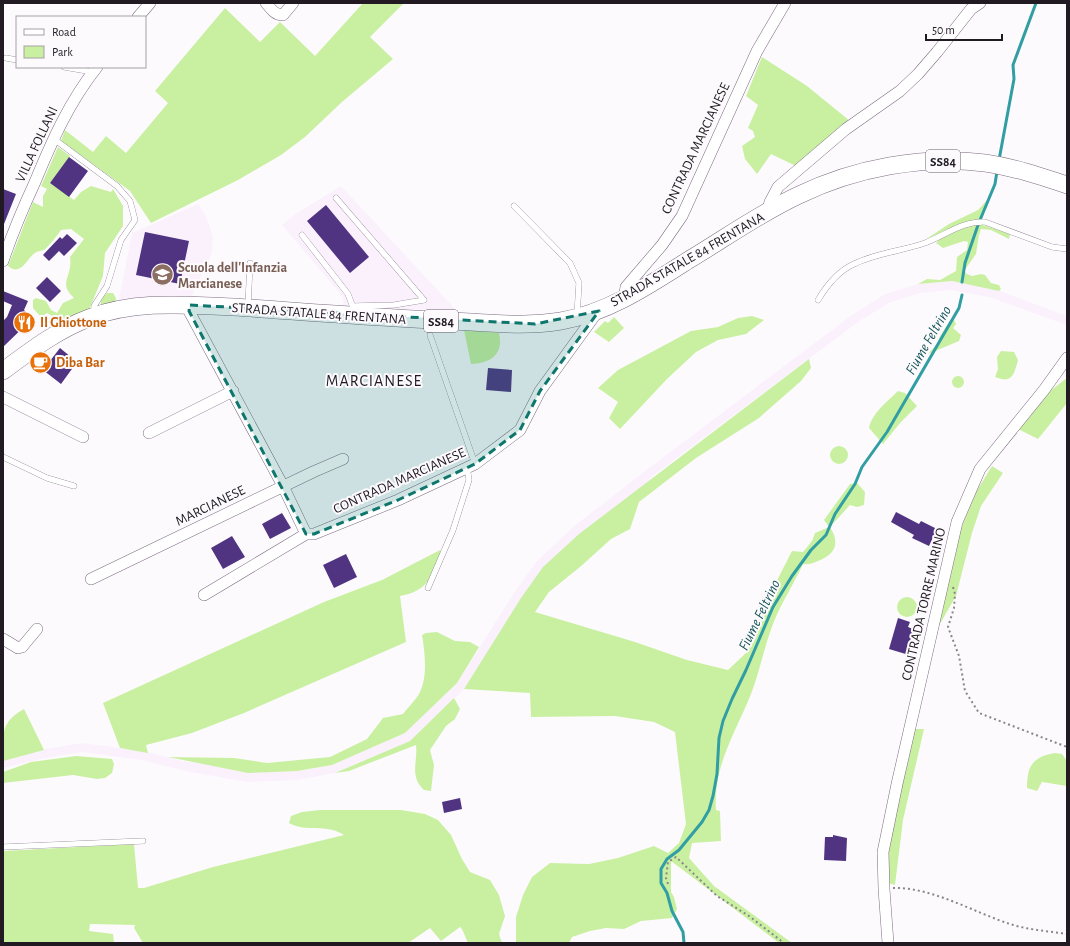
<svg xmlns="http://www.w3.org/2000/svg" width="1070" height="946" font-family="'Alegreya Sans',sans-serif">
<rect width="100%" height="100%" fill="#fdfafe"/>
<path fill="#faf1fd" d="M341,186L456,310L344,308L343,297L282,225L297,213Z
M198,204L205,214L213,236L212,253L191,298L118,304L132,233Z
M952,281L992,288L1067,316V325L989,297L951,290L920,293L889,303L858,322L654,475L478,667L464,689L410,741L335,773L298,780L247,782L185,771L141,760L83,752L45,758L3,768L4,758L44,749L83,743L142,751L187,762L297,771L332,765L405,733L457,683L514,593L537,561L573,527L649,468L852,315L885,294L918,284Z"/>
<path fill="#c9f0a1" d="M363,3H404L370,37L393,59L342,102L305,137L281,155L238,180L151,223L130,191L61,141L65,130L93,152L106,136L126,153L168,103L155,91L225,8L260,42L280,22L315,56Z
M762,57L807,86L850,121L796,166L771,154L757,174L745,159L742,146L755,137L753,131L748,128L758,105L746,96Z
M58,147L70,156L50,183L74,200L81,192L91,186L111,192L113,189L123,206V226L105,253L103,276L89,310L53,326L54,317L47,313L43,316L39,315L33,308V300L36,298L46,301L51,310L57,313L63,303L74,298C57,282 73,278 70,257L84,239L71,229L61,230C56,237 50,245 44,250C41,251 37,251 35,253C26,259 21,277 8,266L33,202L43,207V196L47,189L41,186Z
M989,198L982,219L955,226L923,241L949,224L978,210Z
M971,225H983L1010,234L1009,239L991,230L981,229L979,235L976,254L964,271L967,274L972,276L981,274L985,275L991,283L999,285L1001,289L999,291L952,281L918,284L927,279L940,280L956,271L957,257L967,250L968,242L964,241L943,248L936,243L942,237Z
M107,293H113L116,298L115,304L105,307L101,305V299Z
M752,316L764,320L746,334L718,340L696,352L667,379L620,429L609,418L618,402L598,388L618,370L691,331L718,327L738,318Z
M614,317L624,328L609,342L594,332L605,321L608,323Z
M951,319L954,320L956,324L953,328L961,335L959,341L928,354L937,344L940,336Z
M464,330L499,333C504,354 491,363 471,364Z
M1001,351L1014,352L1018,360C1014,375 1012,384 995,377L998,369L997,357Z
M809,359L811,368L801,381L759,418L696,458L639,502L630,529L611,539L580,567L549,592L535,612L635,642L687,660L728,670L747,652L769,596L792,551L803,552L812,541L815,533L829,527L824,520L850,484L857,483L865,492L864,505L857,507L850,505L830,527C840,543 836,554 818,561C813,563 809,565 803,564C794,584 781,603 773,624C764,647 760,671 751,694C735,734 713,766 716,810L720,811L721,841L692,843L689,858L714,886L792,943H779L671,861V892L674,897L677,909L672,918L641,921L624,929L606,928L590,931L572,937L569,943H516V917L523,895L532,877L550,863L589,864L618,858L654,846L668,853L679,843L686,824L675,732L654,722L615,716L531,717L530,693L464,689L521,598L543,567L579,534Z
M952 382a6 6 0 1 1 12 0a6 6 0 1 1-12 0Z
M1067,378V403L1038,439L1018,429L1050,391Z
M898,391L905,393L917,406L900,423L883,444L869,428C872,413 887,402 898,391Z
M830 455a9 9 0 1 1 18 0a9 9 0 1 1-18 0Z
M992,466L1003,473L981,506L972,533L956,596L937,629L956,541L976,492Z
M440,550L441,552C432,577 428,591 400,596L406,642L244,713L192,733L146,745L148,753L120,748L103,703L324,602L382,580Z
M897 607a10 10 0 1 1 20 0a10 10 0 1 1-20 0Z
M437,632L455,641L470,642L479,647L457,683L405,733L332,765L297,771L248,773L168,757L234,758L267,763L330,757L367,739L383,718L403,714C408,707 415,701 419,694C428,677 425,654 422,635L426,633Z
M454,698L460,709L455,719L446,726L430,750L434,765L431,791L424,790C409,776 418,762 416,745L349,771L335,773L410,741Z
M24,709L44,750L3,761C3,735 0,722 24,709Z
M913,729H924L903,820L895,885L888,883L887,850Z
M1055,753L1062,754L1067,761V786L1042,782L1037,791L1027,788C1027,765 1033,757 1055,753Z
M76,756L112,759L114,764L112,773L105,778L97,779L73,775L3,783V772L31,762Z
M320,810H401L425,814L438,820L451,835L462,859L470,872L490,880L499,895L505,916L499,934L502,943H468L462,929L460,927L441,941L430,928L408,943H143L134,928L135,925L90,924L89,931L113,934L114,943H3V851L134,844L138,888H144L213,867L344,835C326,823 307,833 289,823L291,816L302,812Z"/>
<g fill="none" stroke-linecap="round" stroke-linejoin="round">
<path stroke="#319ea3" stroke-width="3" d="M999,160L1014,79L1013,65L1036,3
M980,220L995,184L997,171
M962,282L965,263L978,225
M684,943L683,932L672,911L667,893L661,883V869L667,859L679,850L702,822L709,810L713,796L717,774L719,738L723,721L732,699L746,670L773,607L792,576L811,550L826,535L835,514L855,484L862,467L887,432L959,308L962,295"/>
</g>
<path fill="#503482" d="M69,157L88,171L69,197L50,183Z
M3,189L16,194L4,224H3Z
M326,205L369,257L350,273L307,221Z
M145,232L189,241L180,284L136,275Z
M67,234L77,243L64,256L59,251L49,261L43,255L60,237L62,239Z
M47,277L61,291L50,302L36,288Z
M3,291L28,301L24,310L32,319L3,347V321L7,317L12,305L3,301Z
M60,348L77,362L61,384L43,370Z
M488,368L512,370L511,392L486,390Z
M896,512L919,524L921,521L937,529L929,546L912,538L914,535L891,522Z
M282,513L291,528L270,539L262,524Z
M232,536L245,557L223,569L211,548Z
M346,554L357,577L334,588L323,565Z
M898,618L910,622L908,627L913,629L909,646L911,647L909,655L889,649Z
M460,798L462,809L444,813L442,802Z
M833,835L847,838L846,861L824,860L825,837H833Z"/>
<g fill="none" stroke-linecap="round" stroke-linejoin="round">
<defs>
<path id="lane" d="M6,58L17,60
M64,67L93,72
M54,139L117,186L130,201L135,220L121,240L107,286L94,306V315
M336,198L424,300L394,305L354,306
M514,206L570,263L579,283L577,315
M302,235L348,294L354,310
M818,300C827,285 838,271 854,264C876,253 902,251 925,243C946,235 962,221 985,222L1052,247L1067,249
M248,306L250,263
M430,335L475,464
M3,457L47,478L74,486
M428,588L453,530L469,480L467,467
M3,847L143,841"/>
<path id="street" d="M266,3C271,9 275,15 283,15L293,3
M138,17L150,3
M767,213L770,202L778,187L846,129L900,91L918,74L937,52L971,9L980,3
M3,261C12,234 23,208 35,182C52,141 69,102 97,67
M624,299L626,287L662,245L682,216L757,51L785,3
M190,305L189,311L283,486L306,534
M3,397L83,437
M149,433L233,391
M91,579L313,472L343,459
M204,595L306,534H314L398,500L475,464L520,430L540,391L598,311
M3,639L18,648L22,647L37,629
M888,943L884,889L883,852L897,784L957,522L980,469L1044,390L1067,358"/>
<path id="primary" d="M3,371C30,351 57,330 89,318C135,300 186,305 234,307C307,312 380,318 454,321C489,323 525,327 561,321C607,313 648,286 687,261C724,239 760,213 799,195C855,168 923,155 985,163C1013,167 1040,176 1067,185"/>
</defs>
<use href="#lane" stroke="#7c6c81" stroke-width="6"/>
<use href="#street" stroke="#7c6c81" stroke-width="12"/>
<use href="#primary" stroke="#7c6c81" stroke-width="18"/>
<path stroke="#8a858c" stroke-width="2" stroke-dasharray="2 3" stroke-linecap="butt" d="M953,587L955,594L954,608L948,627L959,656L965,691L979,713L1067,747
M668,884L666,878L668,862L676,857L717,896L749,916L784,943
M893,888C932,887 973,912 1010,924C1028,930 1048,931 1067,934"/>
<use href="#lane" stroke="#fff" stroke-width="5.5"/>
<use href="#street" stroke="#fff" stroke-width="11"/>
<use href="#primary" stroke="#fff" stroke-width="17"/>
</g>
<path fill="#0f766e" fill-opacity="0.2" stroke="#0f766e" stroke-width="3" stroke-dasharray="8 5" stroke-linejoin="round" d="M190,305L535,324L599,311L540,391L520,430L475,464L398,500L314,534H306L189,311Z"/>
<defs>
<symbol id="school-disc" viewBox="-11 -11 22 22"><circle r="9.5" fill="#8d6e63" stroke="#fdfafe"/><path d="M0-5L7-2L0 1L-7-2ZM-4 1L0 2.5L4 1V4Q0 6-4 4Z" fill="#fff"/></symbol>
<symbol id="restaurant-disc" viewBox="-11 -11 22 22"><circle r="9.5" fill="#e8710a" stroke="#fdfafe"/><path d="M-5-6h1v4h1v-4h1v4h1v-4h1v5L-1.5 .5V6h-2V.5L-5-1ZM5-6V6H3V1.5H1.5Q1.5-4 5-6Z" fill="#fff"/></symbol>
<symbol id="cafe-disc" viewBox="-11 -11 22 22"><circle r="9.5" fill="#e8710a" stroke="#fdfafe"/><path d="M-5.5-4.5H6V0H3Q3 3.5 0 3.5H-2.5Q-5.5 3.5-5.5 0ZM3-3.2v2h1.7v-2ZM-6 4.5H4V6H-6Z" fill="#fff"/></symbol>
</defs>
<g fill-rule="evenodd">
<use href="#school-disc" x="150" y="262" width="25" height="25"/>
<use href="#restaurant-disc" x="12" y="310" width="25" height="25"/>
<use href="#cafe-disc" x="28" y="350" width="25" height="25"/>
</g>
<g text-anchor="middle" stroke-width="4" stroke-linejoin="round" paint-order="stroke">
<g fill="#fdfafe" stroke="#635d65" stroke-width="1">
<rect x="926" y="150" width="34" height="22" rx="3"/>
<rect x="424" y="310" width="34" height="22" rx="3"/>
</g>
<g font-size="13" font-weight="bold" fill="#211a23">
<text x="943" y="166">SS84</text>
<text x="441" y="326">SS84</text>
</g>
<g font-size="14" fill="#211a23" stroke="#fdfafe">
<text transform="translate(36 144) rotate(-65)" y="5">VILLA FOLLANI</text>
<text transform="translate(695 148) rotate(-65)" y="5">CONTRADA MARCIANESE</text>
<text transform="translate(687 259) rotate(-30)" y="5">STRADA STATALE 84 FRENTANA</text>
<text transform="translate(319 313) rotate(4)" y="5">STRADA STATALE 84 FRENTANA</text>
<text transform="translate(399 480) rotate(-24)" y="5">CONTRADA MARCIANESE</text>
<text transform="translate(210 505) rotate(-26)" y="5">MARCIANESE</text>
<text transform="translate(923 604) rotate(-77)" y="5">CONTRADA TORRE MARINO</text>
</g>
<g font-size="14" font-weight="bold" fill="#785e54" stroke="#fdfafe" text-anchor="start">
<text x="178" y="272">Scuola dell'Infanzia<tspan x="178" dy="16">Marcianese</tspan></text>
</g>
<g font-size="14" font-weight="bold" fill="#c56008" stroke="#fdfafe" text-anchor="start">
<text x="40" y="327">Il Ghiottone</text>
<text x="56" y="367">Diba Bar</text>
</g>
<g font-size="15" font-style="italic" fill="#165657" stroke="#fdfafe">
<text transform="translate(928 340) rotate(-60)" y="5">Fiume Feltrino</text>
<text transform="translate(759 615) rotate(-64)" y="5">Fiume Feltrino</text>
</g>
<g font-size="16" letter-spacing="1" fill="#211a23" stroke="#fdfafe">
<text x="374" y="386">MARCIANESE</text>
</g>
</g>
<rect width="1070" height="946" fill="none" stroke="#211a23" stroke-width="8"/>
<rect x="16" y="16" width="130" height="52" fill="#fdfafe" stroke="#a5a0a6"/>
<rect x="24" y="29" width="20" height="6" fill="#ffffff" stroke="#a5a0a6"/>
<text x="52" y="36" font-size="12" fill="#211a23">Road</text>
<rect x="24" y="46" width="20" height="12" fill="#c9f0a1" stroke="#a5a0a6"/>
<text x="52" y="56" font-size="12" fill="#211a23">Park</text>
<path d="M926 34v6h76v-6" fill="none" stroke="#211a23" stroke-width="2"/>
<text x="932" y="34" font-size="12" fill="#211a23" stroke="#fdfafe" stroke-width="3" paint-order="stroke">50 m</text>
</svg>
